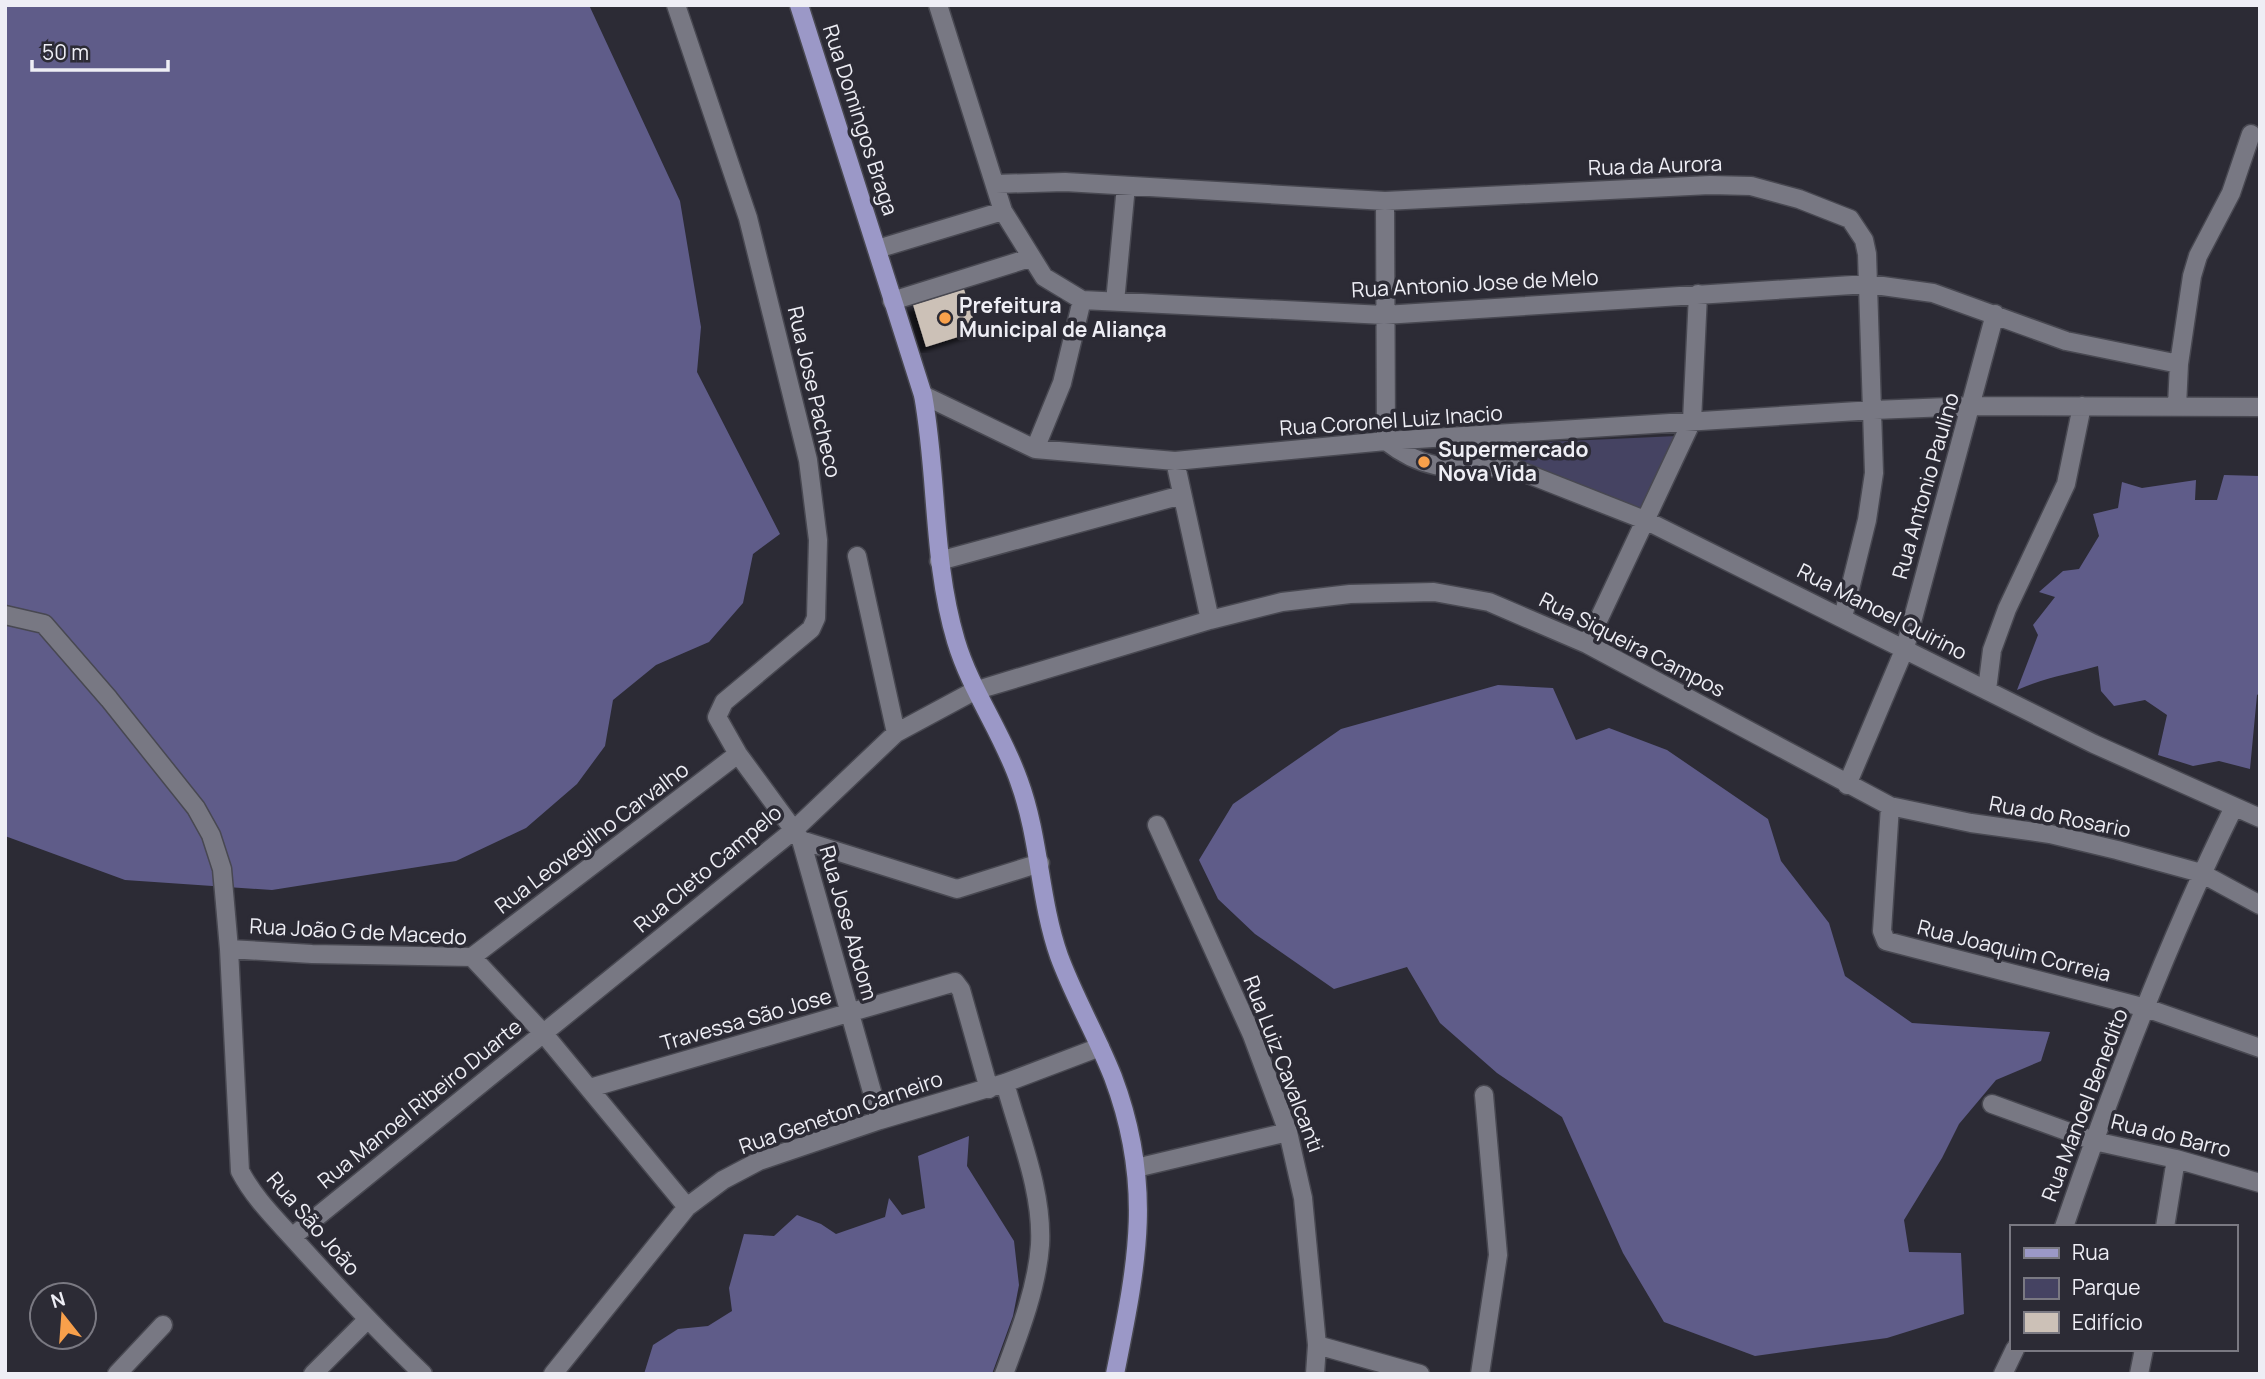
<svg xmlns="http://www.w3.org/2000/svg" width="2265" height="1379" font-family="Manrope,sans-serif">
<defs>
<filter id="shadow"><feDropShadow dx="-6" dy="6" stdDeviation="2" flood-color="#0009"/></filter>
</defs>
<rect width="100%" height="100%" fill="#2c2b35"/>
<path fill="#454362" d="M1677,436L1639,510L1521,463L1522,443Z"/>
<path fill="#5f5c89" d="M5,5H589L680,201L701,327L697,372L780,534L753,554L743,603L709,642L656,665L613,700L605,746L577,784L526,828L456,861L272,890L125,880L5,836Z
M2224,475L2260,476V693L2257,695L2250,769L2219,761L2193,766L2158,755L2167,715L2145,700L2114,706L2101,691L2098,666C2070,674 2043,678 2017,690L2038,635L2033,625L2055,597L2039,592L2063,571L2079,569L2099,536L2093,514L2118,508L2122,482L2142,488L2196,480L2195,500H2217Z
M1498,685L1553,688L1576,740L1609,728L1667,750L1768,819L1781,861L1829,923L1845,976L1912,1023L2050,1032L2041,1061L1996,1080L1959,1124L1942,1158L1904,1220L1909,1252L1961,1253L1964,1314L1887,1338L1755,1356L1664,1322L1623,1253L1562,1117L1497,1073L1440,1023L1407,967L1334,989L1255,934L1218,899L1199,860L1233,804L1341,729Z
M969,1136L967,1166L1014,1241L1019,1285L1013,1316L992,1374H644L653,1345L678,1329L708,1326L732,1311L729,1288L744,1234L774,1236L797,1215L821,1224L836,1234L885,1217L889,1198L902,1215L925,1208L918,1156Z"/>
<path fill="#ccc1b7" filter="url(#shadow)" d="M964,289L977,331L926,347L913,305Z"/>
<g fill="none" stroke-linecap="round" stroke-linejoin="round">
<defs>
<path id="minor" d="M676,5L748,218L808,460L818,540L816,618L811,629L724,702L717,717L738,754L801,840L880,1120
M938,5L1003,211L1044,277L1082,300L1384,315L1868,284L1933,293L2066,341L2179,364
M996,184L1065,182L1385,201L1710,185L1751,186L1799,199L1850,219L1864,240L1867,254L1874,473L1867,520L1843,617
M1385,201L1386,441C1429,475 1459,467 1510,467
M877,249L1003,211
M892,301L1030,258
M1115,302L1126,186
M923,395L1035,449L1175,461L1386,441L1874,410L1973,406L2260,407
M2177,406L2179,364L2192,276L2198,256L2231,193L2251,134
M1509,436L1510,467L1647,521L2094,744L2260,818
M1035,449L1062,383L1082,300
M1175,461L1210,620
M857,556L896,733
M939,561L1182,495
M5,615L44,624L109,699L196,808L211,835L222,869L229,949L312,954L472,957L544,1034L687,1207
M1587,644L1692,421L1698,294
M1987,690L1992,650L2007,609L2066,484L2082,406
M1847,785L1905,648L1995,314
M1890,806L1882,931L1886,941L2146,1008L2260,1048
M1157,825L1252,1035L1288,1132L1303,1198L1317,1345L1315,1374
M801,840L957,889L1040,863
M229,949L240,1171C255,1200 279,1222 300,1246C340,1290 380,1333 423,1374
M472,957L738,754
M590,1088L955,982L961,990L989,1089
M1992,1104L2094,1141L2176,1159L2260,1183
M1136,1168L1288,1132
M2064,1227C2113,1084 2167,942 2234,807
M2165,1227L2176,1159
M292,1237L794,830L896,733L974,691L1210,620L1282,602L1350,594L1434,592L1489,602L1587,644L1890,806L1971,823L2050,834L2117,850L2201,873L2260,905
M1317,1345L1420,1374
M117,1374L163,1325
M313,1374L367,1320
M553,1374L687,1207L723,1180L759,1161L880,1120L1005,1083L1100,1047
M1004,1374C1019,1334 1037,1288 1040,1245C1043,1191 1019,1135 1005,1083
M1480,1374L1498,1255L1484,1095
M2003,1374L2015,1349
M2139,1374L2144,1349"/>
<path id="major" d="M799,5L923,395C938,477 932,561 956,641C971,691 1002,732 1019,781C1040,838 1039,899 1059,956C1074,997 1097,1036 1113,1077C1154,1186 1137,1264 1115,1374"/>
</defs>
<use href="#minor" stroke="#484851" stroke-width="21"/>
<use href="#major" stroke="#484851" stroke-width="21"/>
<use href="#minor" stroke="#787883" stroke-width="18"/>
<use href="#major" stroke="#9b98c7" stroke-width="18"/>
</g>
<g fill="#f8a04b" stroke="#2c2b35" stroke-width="2.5">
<circle cx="945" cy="318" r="7"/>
<circle cx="1424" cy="462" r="7"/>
</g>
<g text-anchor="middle" stroke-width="7" stroke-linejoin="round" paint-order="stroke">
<g font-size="21" fill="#eeeef5" stroke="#2c2b35">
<text transform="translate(860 120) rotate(72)" y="7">Rua Domingos Braga</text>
<text transform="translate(1655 166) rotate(-2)" y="7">Rua da Aurora</text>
<text transform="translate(1475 284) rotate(-3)" y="7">Rua Antonio Jose de Melo</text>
<text transform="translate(814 392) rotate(77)" y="7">Rua Jose Pacheco</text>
<text transform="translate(1391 421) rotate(-4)" y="7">Rua Coronel Luiz Inacio</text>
<text transform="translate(1926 486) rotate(-74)" y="7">Rua Antonio Paulino</text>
<text transform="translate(1882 612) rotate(27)" y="7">Rua Manoel Quirino</text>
<text transform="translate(1632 645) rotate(27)" y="7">Rua Siqueira Campos</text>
<text transform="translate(2060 817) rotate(11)" y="7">Rua do Rosario</text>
<text transform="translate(592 838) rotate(-37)" y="7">Rua Leovegilho Carvalho</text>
<text transform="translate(708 869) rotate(-40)" y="7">Rua Cleto Campelo</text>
<text transform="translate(848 923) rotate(74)" y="7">Rua Jose Abdom</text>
<text transform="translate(358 932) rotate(3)" y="7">Rua João G de Macedo</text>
<text transform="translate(2014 951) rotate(14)" y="7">Rua Joaquim Correia</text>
<text transform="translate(746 1020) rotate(-16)" y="7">Travessa São Jose</text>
<text transform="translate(1283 1064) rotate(69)" y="7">Rua Luiz Cavalcanti</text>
<text transform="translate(420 1104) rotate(-39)" y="7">Rua Manoel Ribeiro Duarte</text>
<text transform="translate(2085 1105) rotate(-69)" y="7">Rua Manoel Benedito</text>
<text transform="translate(841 1113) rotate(-19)" y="7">Rua Geneton Carneiro</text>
<text transform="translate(2171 1136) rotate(14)" y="7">Rua do Barro</text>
<text transform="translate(313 1224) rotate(49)" y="7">Rua São João</text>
</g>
<g font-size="21" font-weight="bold" fill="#eeeef5" stroke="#2c2b35" text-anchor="start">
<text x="959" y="313">Prefeitura<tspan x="959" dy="24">Municipal de Aliança</tspan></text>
<text x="1438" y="457">Supermercado<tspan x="1438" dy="24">Nova Vida</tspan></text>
</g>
</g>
<rect width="2265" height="1379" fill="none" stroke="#eeeef5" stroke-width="14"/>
<rect x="2010" y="1225" width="228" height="126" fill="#2c2b35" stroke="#7a7982" stroke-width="2"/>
<rect x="2024" y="1248" width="35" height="10" fill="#9b98c7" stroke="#7a7982" stroke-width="2"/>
<text x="2072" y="1260" font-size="21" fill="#eeeef5">Rua</text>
<rect x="2024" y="1278" width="35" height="21" fill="#454362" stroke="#7a7982" stroke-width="2"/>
<text x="2072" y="1295" font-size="21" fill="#eeeef5">Parque</text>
<rect x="2024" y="1312" width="35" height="21" fill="#ccc1b7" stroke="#7a7982" stroke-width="2"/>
<text x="2072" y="1330" font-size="21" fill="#eeeef5">Edifício</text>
<g transform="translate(63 1316) rotate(343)"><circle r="33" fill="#2c2b35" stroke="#7a7982" stroke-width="2"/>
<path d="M0-5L12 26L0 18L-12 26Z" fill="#f8a04b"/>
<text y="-10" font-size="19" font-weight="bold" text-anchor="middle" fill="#eeeef5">N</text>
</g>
<path d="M32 60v10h136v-10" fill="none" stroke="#eeeef5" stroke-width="3.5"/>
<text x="42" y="60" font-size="21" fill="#eeeef5" stroke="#2c2b35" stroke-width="5" paint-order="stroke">50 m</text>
</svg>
